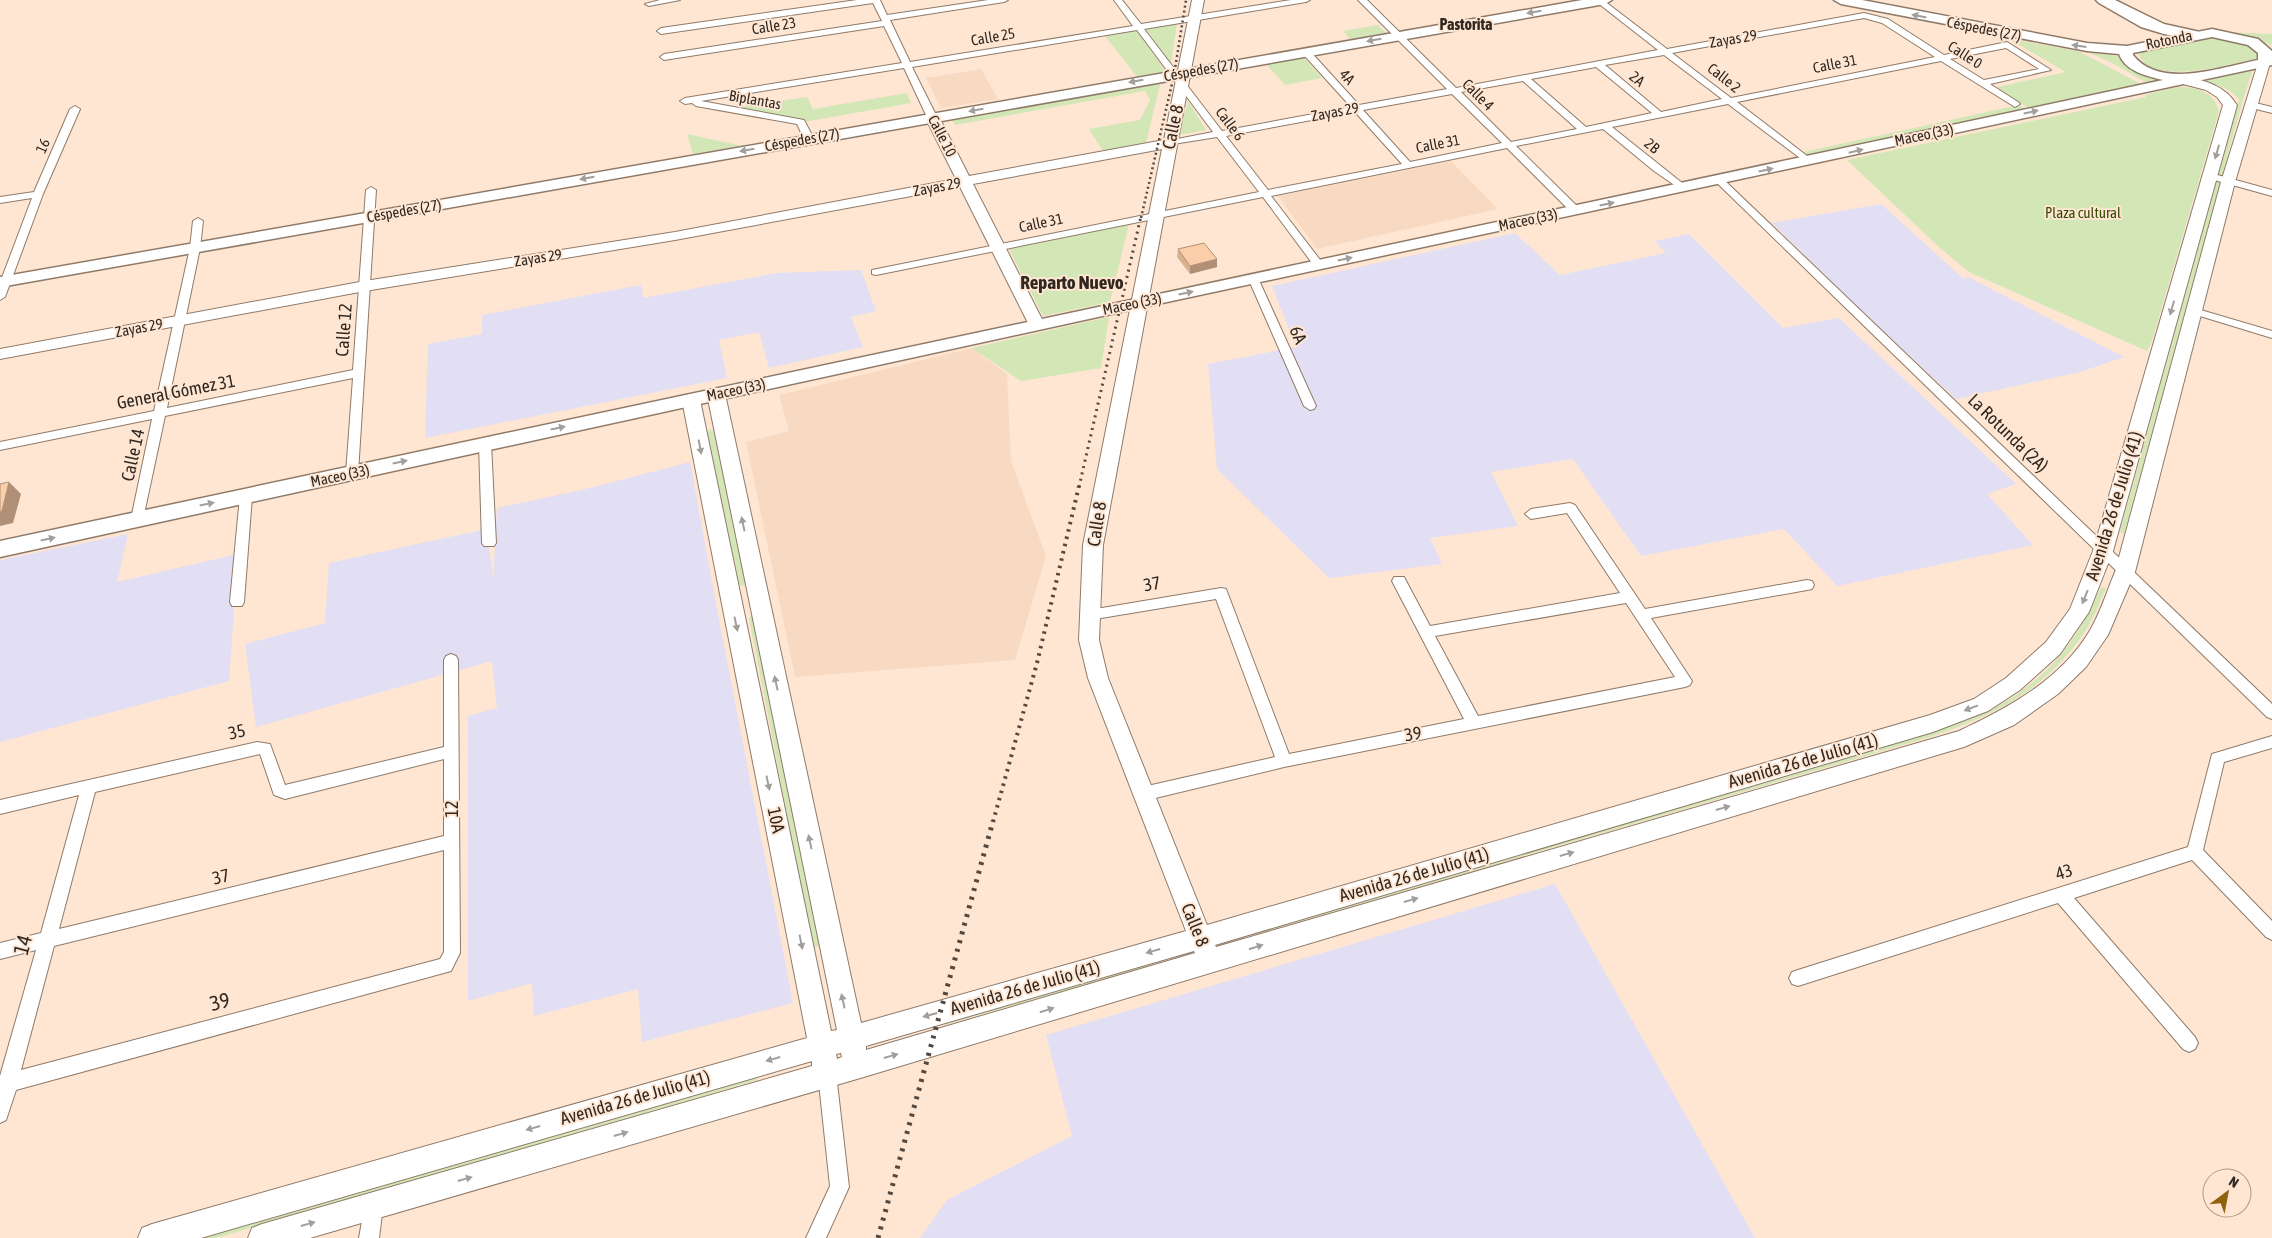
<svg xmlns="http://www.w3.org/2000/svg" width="2272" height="1238" font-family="'Asap Condensed',sans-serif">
<rect width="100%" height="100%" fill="#fee6d3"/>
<path fill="#f8dac2" d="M981,69L998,99L941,108L926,78Z
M1451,161L1498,209L1317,249L1278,196Z
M972,348L1007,374L1011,461L1046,556L1015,660L795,677L746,442L789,431L779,395Z"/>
<path fill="#e2def4" d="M1881,204L1964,279L1968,277L2124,357L2080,372L1956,399L1848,298L1772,223Z
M1515,233L1560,275L1666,253L1655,241L1689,234L1783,328L1839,318L2016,484L1987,494L2033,545L1837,586L1784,529L1641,556L1573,459L1491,472L1518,526L1430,538L1442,564L1329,578L1217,469L1208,364L1296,347L1272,286Z
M861,270L876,311L851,317L863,347L769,368L759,332L719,340L727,378L425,438L428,344L482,334V315L641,285L643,298L777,273Z
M690,462L716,604L793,1003L642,1042L638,989L534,1016L532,983L468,1001V716L497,708L492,661L256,727L245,644L325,623L329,563L487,529L493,579L497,508L590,488Z
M128,534L117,582L238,554L229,681L0,742V560Z
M1555,884L1755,1238H920L947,1200L1072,1136L1046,1035Z"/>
<path fill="#d2e6b6" d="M1177,23L1171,64L1146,29Z
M1378,25L1386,33L1350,39L1343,31Z
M1136,30L1165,70L1162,72L1137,77L1105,36Z
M2225,32L2272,34V45Z
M2211,36C2227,40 2248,40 2258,54L2255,59C2230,64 2152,87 2139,55L2142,50Z
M2009,39L2078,51L2141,84L2028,108L1997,87L2066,72Z
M2080,49L2117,56L2170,80L2149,84L2110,62Z
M1302,56L1322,78L1285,85L1264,62Z
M2253,69L2242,103L2124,534L2120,532L2239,100C2231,88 2216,85 2203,80Z
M1161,81L1146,143L1103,151L1089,129L1140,120L1150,100L1145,91L955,125L951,118Z
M2177,87C2195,87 2214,91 2219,111L2152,341L2147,351L1969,272L1941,249L1847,160L2146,97L2145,95Z
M907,93L911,103L804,122L732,108L807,97L813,109Z
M1188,101L1206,130L1179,135Z
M2019,105L2025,109L1805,157L1799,153Z
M687,134L742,146L693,154Z
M1129,224L1110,302L1043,316L1009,249Z
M1109,317L1101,368L1021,381L972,348Z
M709,429L714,431L747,584L740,586L707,433Z
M2101,587L2106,588C2100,601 2095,615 2088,627C2049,688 1996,715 1930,737L1257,934V932C1427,882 1597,831 1766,781C1810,769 1854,756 1897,742C1936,731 1976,720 2011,698C2056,669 2080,635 2101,587Z
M753,615L821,945L813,948L749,618Z
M1146,964L1147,967L944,1025L946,1021Z
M756,1077L757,1080L216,1238H199Z"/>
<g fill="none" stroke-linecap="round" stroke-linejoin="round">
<defs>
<path id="street" d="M660,0H680L649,6L645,4Z
M857,0H880L887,15L988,0H1008L1004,2L890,20L910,62L1133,26L1114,0H1122L1141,24L1291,0H1310L1306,2L1144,29L1222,131L1351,107L1303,54L1302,52L1306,49L1309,50L1359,105L1447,89L1358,0H1367L1456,88L1658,50L1594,0H1603L1667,49L1864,13L1888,19L1944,55L2007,42L2051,70L1990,84L2018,102L2020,104L2015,107L1941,61L1737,102L1811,159L1813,161L1808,164L1728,104L1612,127L1686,186L1688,188L1683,191L1654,171L1603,129L1516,146L1579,208L1580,210L1575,213L1571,212L1507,148L1271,196L1324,265L1319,268L1315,267L1263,197L876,275L872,274V270L1259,192L1217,137L1167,145V141L1213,132L1137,30L912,67L937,117L932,120L927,117L904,68L701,101L804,120L814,139L809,142L804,139L797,124L696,106L692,103L685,104L680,101L685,98L902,63L884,26L664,60L660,57L664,54L882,21L873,3L661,34L657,31L661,28ZM1864,18L1882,23L1935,57L1731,98L1672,53ZM2006,48L2039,69L1984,80L1950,59ZM1664,55L1722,99L1661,112L1605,65ZM1596,67L1652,113L1586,127L1531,79ZM1523,81L1577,129L1511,142L1461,92ZM1452,94L1502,143L1410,162L1363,110ZM1355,112L1402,164L1268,190L1226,136Z
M2251,102L2272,107V113L2248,107L2246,105Z
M75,106L80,109L43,194L5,297L0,300V283L32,198L0,203V197L34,192L70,109Z
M2210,173L2272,190V196L2207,178L2205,176Z
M1719,177L1722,178L2272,704V719L2267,717L1716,182V178Z
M371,187L376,190L358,473L356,476H348L346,473L353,378L165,416L143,519L137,524L131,519L152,419L0,450V442L154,411L190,248L193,221L198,218L203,221L200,248L167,408L353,370L366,190Z
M1253,275L1258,278L1316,406L1314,409L1310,410L1304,406L1248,278Z
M2194,308L2272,331V338L2190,313L2189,311L2190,309Z
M485,440L491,444L496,543L494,546H484L482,543L479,444Z
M246,492L252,496L244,602L242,606H232L230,602L240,496Z
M1570,503L1575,505L1645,609L1807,580L1812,581L1814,585L1812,589L1807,590L1651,618L1692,681L1690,685L1685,687L1284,767L1143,801L1138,799L1135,794L1138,789L1143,787L1275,757L1216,599L1089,620L1084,619L1082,615L1084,611L1221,588L1226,589L1289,754L1464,719L1392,581L1394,577H1404L1430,626L1620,593L1567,513L1531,519L1525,514L1531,509ZM1626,603L1675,677L1478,716L1435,636Z
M451,654L456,656L458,660L460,953L451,971L16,1090L6,1120L0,1123V1076L36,950L0,959V943L41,933L79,795L0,814V800L257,742L270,744L285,785L444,747V660L446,656ZM260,754L274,795L285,799L444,759V836L59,929L95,792ZM444,850V952L440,959L21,1070L54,946Z
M2272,736V748L2224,762L2203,850L2272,921V940L2266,937L2192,860L2074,898L2195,1037L2198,1043L2195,1049L2189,1052L2183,1049L2058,903L1798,986L1792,984L1789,978L1792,972L1798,970L2188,847L2212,754Z
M827,1065L833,1068L836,1074L849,1187L826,1238H806L830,1186L818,1074L821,1068Z
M373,1196L380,1199L383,1206L379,1238H359L366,1199Z"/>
<path id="secondary" d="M1192,0H1204L1103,545L1099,640L1108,678L1207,925L1930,715L1974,699L2006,678L2046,642L2070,609L2093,551L2223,105L2217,97L2206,90L2179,83L2178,80L2184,76C2206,81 2224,85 2237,105L2113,551L2089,612L2060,654L2020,690L1988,711L1933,732L1215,945L1216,947L1959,731C2008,708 2060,680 2089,632C2100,614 2107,591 2115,572L2221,182L2258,63L2264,59L2268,60L2270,63L2235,182L2135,572L2108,635L2086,667L2058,694L2014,725L1964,747L857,1079L310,1238H248L252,1228L262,1224L812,1066V1061L201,1238H138L142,1228L152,1224L807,1038L682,400L685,396L691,394L697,396L700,400L831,1031L837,1030L707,394L710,390L716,388L722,390L725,394L861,1023L1186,931L1088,678L1079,640L1083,545L1162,149L973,184L1045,325L1043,329H1031L960,187L675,240L365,291L0,359V349L365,281L675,232L956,179L925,117L932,113L939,117L969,176L1164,140ZM1194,951L1195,953L866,1050V1046ZM841,1053L842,1057L837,1059L836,1054Z"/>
<path id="primary" d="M1582,0H1612L1605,4L0,287V277Z
M1834,0H1862L2087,43L2127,46L2212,29L2258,39L2272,51V65L1139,308L0,557V541L2163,80C2146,76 2125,71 2119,54L2087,51L1841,4ZM2212,37L2248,45L2258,53V60C2222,67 2160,90 2133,55V53Z"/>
<path id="highway" d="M2096,0H2115L2164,24L2200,32L2202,35L2200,38L2194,40L2164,34L2141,27L2099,3Z"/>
</defs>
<use href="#street" stroke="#8f7a68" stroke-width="2"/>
<use href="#secondary" stroke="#8f7a68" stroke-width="2"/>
<use href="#primary" stroke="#8f7a68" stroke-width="3"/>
<use href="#highway" stroke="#8f7a68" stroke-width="3"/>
<use href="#street" fill="#fff" fill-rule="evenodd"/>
<use href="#secondary" fill="#fff" fill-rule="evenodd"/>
<use href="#primary" fill="#fff" fill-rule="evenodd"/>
<use href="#highway" fill="#fff" fill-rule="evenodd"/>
<path stroke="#544940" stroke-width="2.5" stroke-dasharray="2 3" stroke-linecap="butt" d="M1141,218L1174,75L1186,0"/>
<path stroke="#544940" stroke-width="3" stroke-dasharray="2 4.5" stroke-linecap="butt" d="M1079,487L1141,216"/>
<path stroke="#544940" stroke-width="4" stroke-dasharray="2.5 5" stroke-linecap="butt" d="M993,822L1037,663L1079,486"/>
<path stroke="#544940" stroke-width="5" stroke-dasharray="3 6" stroke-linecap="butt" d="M878,1238L993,821"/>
</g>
<path fill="#d7b190" d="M1178,249L1217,267L1190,274L1177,257Z"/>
<path fill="#af9076" d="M1217,259V267L1190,274V266Z
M9,482L21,494L13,523L0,526V512Z"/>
<path fill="#facea8" stroke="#af9076" d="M1204,243L1217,259L1190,266L1178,249Z
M9,482L2,511L0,512V484Z"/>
<defs><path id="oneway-solid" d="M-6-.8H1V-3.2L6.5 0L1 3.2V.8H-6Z" transform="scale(1.25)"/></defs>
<g fill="#a29e9b">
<use href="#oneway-solid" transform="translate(1534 12) rotate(170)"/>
<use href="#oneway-solid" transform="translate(1919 16) rotate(-169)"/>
<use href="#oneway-solid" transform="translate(1374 40) rotate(170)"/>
<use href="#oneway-solid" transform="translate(2079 46) rotate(-172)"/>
<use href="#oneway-solid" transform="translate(1136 81) rotate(170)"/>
<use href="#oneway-solid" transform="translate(976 110) rotate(170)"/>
<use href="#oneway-solid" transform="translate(2031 112) rotate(-12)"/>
<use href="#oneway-solid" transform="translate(747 150) rotate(170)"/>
<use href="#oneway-solid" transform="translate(1856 151) rotate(-13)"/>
<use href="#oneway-solid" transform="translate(2217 152) rotate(106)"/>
<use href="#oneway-solid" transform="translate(1766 170) rotate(-12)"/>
<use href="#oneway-solid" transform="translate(587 178) rotate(170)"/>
<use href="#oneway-solid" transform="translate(1607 204) rotate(-12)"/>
<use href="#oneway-solid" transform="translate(1345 259) rotate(-12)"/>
<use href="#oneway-solid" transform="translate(1186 293) rotate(-12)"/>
<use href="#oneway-solid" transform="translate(2172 308) rotate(106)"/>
<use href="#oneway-solid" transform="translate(558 428) rotate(-12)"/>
<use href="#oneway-solid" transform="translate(700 447) rotate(79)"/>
<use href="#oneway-solid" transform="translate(400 462) rotate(-12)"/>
<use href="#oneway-solid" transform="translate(207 504) rotate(-12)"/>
<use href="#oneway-solid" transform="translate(743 524) rotate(-102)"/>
<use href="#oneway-solid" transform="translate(48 539) rotate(-12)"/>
<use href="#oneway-solid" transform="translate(2085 597) rotate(112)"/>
<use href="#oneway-solid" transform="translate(736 624) rotate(78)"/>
<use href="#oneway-solid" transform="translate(776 683) rotate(-102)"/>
<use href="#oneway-solid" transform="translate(1971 708) rotate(159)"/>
<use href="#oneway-solid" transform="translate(768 783) rotate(78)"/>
<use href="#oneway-solid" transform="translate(1723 808) rotate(-16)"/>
<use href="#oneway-solid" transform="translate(810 842) rotate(-102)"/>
<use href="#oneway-solid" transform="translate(1567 854) rotate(-16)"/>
<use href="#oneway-solid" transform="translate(1411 900) rotate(-16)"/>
<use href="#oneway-solid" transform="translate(801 942) rotate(78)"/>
<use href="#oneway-solid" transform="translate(1256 947) rotate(-18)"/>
<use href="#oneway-solid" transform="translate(1153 951) rotate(164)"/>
<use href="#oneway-solid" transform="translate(843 1001) rotate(-102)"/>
<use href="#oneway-solid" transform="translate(1047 1010) rotate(-17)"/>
<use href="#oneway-solid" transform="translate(930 1015) rotate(165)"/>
<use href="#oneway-solid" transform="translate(891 1056) rotate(-16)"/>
<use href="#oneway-solid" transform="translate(773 1059) rotate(164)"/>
<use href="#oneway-solid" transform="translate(533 1128) rotate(164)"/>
<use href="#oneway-solid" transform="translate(621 1134) rotate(-16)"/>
<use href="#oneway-solid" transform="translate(465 1179) rotate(-16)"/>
<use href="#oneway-solid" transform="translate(308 1224) rotate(-16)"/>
</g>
<g text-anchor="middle" stroke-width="4" stroke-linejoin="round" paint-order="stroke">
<g font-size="15" fill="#302720" stroke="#fee6d3">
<text transform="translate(774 26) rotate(-9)" y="5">Calle 23</text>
<text transform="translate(1984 29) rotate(11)" y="5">Céspedes (27)</text>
<text transform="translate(993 37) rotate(-10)" y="5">Calle 25</text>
<text transform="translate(1733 39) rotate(-10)" y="5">Zayas 29</text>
<text transform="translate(2169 40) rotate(-12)" y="5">Rotonda</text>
<text transform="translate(1965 55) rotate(33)" y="5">Calle 0</text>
<text transform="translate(1835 64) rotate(-11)" y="5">Calle 31</text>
<text transform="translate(1201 70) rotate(-10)" y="5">Céspedes (27)</text>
<text transform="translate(1347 77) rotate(48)" y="5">4A</text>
<text transform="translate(1724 78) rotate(38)" y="5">Calle 2</text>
<text transform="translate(1637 79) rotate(39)" y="5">2A</text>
<text transform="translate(1478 95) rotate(45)" y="5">Calle 4</text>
<text transform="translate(755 100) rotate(10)" y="5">Biplantas</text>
<text transform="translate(1335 112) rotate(-11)" y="5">Zayas 29</text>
<text transform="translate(1230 124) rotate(53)" y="5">Calle 6</text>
<text transform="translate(1924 135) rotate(-12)" y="5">Maceo (33)</text>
<text transform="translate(942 136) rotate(63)" y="5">Calle 10</text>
<text transform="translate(802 140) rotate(-10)" y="5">Céspedes (27)</text>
<text transform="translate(1438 144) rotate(-11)" y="5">Calle 31</text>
<text transform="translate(43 146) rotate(-66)" y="5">16</text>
<text transform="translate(1652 146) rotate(40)" y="5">2B</text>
<text transform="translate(937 187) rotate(-11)" y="5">Zayas 29</text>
<text transform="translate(404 211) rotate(-10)" y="5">Céspedes (27)</text>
<text transform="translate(1528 220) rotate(-12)" y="5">Maceo (33)</text>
<text transform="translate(1041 223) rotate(-12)" y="5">Calle 31</text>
<text transform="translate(538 258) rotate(-9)" y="5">Zayas 29</text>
<text transform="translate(1132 304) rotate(-12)" y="5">Maceo (33)</text>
<text transform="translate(139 328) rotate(-11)" y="5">Zayas 29</text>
<text transform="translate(736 390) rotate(-12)" y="5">Maceo (33)</text>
<text transform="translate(340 476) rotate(-12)" y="5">Maceo (33)</text>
</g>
<g font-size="15" fill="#364c05" stroke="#fee6d3">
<text x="2083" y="218">Plaza cultural</text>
</g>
<g font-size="16" font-weight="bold" fill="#302720" stroke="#fee6d3">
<text x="1466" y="30">Pastorita</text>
</g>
<g font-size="18" fill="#302720" stroke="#fee6d3">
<text transform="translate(1173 127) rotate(-78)" y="6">Calle 8</text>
<text transform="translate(344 330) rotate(-86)" y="6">Calle 12</text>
<text transform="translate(1298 335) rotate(66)" y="6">6A</text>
<text transform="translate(176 392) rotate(-11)" y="6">General Gómez 31</text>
<text transform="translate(2008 433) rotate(44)" y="6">La Rotunda (2A)</text>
<text transform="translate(133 455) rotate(-78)" y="6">Calle 14</text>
<text transform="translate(2114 506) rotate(-73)" y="6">Avenida 26 de Julio (41)</text>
<text transform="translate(1097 524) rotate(-81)" y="6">Calle 8</text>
<text transform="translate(1152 584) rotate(-10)" y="6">37</text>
<text transform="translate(237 732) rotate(-13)" y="6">35</text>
<text transform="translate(1413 734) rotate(-11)" y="6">39</text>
<text transform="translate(1803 761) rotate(-16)" y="6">Avenida 26 de Julio (41)</text>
<text transform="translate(452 809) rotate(-90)" y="6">12</text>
<text transform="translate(776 820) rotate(78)" y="6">10A</text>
<text transform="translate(2064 872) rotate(-17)" y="6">43</text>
<text transform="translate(1414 875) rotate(-16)" y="6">Avenida 26 de Julio (41)</text>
<text transform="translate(221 877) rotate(-14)" y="6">37</text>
<text transform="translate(1195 925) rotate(68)" y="6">Calle 8</text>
<text transform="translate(1025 988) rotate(-16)" y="6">Avenida 26 de Julio (41)</text>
<text transform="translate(635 1098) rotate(-16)" y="6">Avenida 26 de Julio (41)</text>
</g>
<g font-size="19" font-weight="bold" fill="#302720" stroke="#fee6d3">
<text x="1072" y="289">Reparto Nuevo</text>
</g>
<g font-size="21" fill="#302720" stroke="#fee6d3">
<text transform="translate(23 945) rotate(-75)" y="7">14</text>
<text transform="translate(220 1002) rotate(-15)" y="7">39</text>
</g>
</g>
<g transform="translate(2227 1193) rotate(32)"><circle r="24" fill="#fee6d3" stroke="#ac9a8b"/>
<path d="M0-4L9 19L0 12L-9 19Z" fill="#91610e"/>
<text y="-8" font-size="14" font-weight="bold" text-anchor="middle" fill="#302720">N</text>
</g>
</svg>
